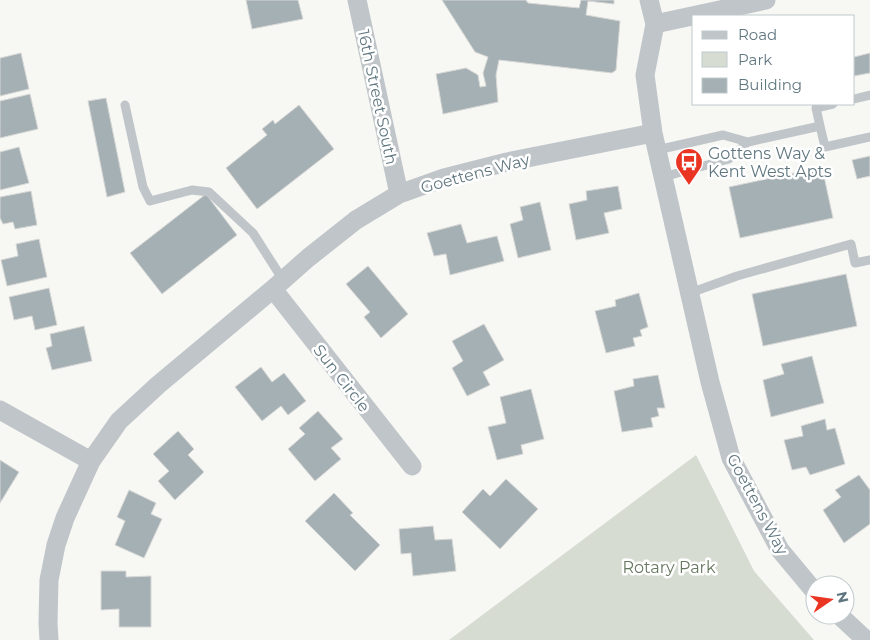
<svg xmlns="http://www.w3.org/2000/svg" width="870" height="640" font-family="Montserrat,sans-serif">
<rect width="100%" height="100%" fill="#f7f7f4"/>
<path fill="#d7dcd3" d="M696,455L754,571L814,640H449Z"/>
<path fill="#a4b0b4" stroke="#d8d8d6" d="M246,0H298L303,19L252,29Z
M442,0H526L528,3L579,8L581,0H614V4L588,1L586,15L620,21L616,70L612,73L499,60L496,75L498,102L443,114L436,74L466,68L478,75L480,87L486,86L483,73L488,57L475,52Z
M21,53L29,89L0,96V58Z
M870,53V73L854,76V57Z
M30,94L38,129L0,138V101Z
M106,98L125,192L107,197L88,101Z
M299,105L334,149L257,209L226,168L267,135L262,129L273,120L275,124Z
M19,147L29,183L0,190V152Z
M870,156V176L857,179L852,160Z
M822,167L833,218L740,238L729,187Z
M618,186L622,209L604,213L609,233L576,240L569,204L587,200L586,191Z
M31,191L37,225L15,229L13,222L3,224L0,218V197Z
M206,194L237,235L162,294L130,253Z
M540,202L551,250L518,258L510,224L523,220L520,207Z
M461,224L467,243L497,236L504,261L450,275L446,254L434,256L427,233Z
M39,239L47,277L7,286L1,260L18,256L16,244Z
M368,266L408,314L381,338L364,317L370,312L346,284Z
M846,274L857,326L763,346L752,294Z
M49,288L57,325L35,330L32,316L14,320L9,297Z
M639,293L648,327L640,330L642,336L633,338L635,346L606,353L595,311L616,306L615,300Z
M484,324L504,360L483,372L490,385L467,396L452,368L463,361L452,341Z
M84,326L92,361L52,370L46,348L52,346L50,334Z
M812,356L824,403L771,417L763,380L784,374L781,364Z
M261,367L272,382L284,373L306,401L288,415L281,406L262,421L235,387Z
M658,375L665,408H657L659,416L651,418L653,427L622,432L614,391L634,386L633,379Z
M531,389L544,439L521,445L523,454L497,460L488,427L506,423L500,397Z
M318,411L343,439L331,448L341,459L315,481L288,449L305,434L299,428Z
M825,419L827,430L835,428L845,464L810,475L806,467L792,470L784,440L803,436L801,426Z
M178,431L194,449L188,455L204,472L175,500L158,481L169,471L153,454Z
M0,460L19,472L0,503Z
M859,475L870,490V524L844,543L823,510L841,497L835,490Z
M506,479L538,509L500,549L462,512L483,489L490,496Z
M129,490L156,503L151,514L162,519L144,558L115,545L125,521L117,517Z
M334,493L353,513L350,515L380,545L355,571L305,521Z
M433,526L435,540L452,539L456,571L413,576L411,553L401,554L399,529Z
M101,571H126V577L151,576V627H119V609L101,610Z"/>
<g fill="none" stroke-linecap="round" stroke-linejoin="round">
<path stroke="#bfc5c8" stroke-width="9" d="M854,99L870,95
M125,105L143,187L150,201L192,190L209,192L253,233L283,280
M820,126L825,147L870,137
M657,150L723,135L748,142
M663,177L729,159L748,142L820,126L816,108L833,104
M690,293L737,276L851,244L855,263L870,260"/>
<path stroke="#bfc5c8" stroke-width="19" d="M357,0L399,194
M649,0L655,24L645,75L653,133
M655,24L766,0
M273,289L412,466
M0,410L91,461
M839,615L866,640
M49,640L48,623L49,580L56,545L65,518L91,461L119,421L158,385L273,289L308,258L356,220L399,194L444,178L507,162L653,133L710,382L731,458L780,550L815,592"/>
</g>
<defs>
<symbol id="bus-pin" viewBox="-11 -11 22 30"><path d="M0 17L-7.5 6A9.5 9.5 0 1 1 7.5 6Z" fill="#e93522" stroke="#fff"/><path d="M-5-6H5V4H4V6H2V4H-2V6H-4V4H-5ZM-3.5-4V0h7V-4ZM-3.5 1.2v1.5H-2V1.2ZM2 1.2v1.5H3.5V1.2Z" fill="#fff"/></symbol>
</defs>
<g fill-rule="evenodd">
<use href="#bus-pin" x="673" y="146" width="32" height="43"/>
</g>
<g text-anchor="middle" stroke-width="5" stroke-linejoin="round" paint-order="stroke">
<g font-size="16" fill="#617780" stroke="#fff">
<text transform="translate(378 97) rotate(78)" y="6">16th Street South</text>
<text transform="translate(475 173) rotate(-15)" y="6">Goettens Way</text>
<text transform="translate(342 378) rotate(52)" y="6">Sun Circle</text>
<text transform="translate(758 504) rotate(62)" y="6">Goettens Way</text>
</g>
<g font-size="16" fill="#617780" stroke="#fff" text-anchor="start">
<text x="708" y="159">Gottens Way &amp;<tspan x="708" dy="18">Kent West Apts</tspan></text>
</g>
<g font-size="16" fill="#677860" stroke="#fff">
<text x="669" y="573">Rotary Park</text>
</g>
</g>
<rect x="692" y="15" width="162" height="90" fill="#ffffff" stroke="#c0c9cc"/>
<rect x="702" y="31" width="25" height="8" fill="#bfc5c8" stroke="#c0c9cc"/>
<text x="738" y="40" font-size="15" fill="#617780">Road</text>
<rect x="702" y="52" width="25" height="15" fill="#d7dcd3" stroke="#c0c9cc"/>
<text x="738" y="65" font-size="15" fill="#617780">Park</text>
<rect x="702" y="78" width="25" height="15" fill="#a4b0b4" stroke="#c0c9cc"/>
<text x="738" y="90" font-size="15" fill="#617780">Building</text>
<g transform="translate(830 600) rotate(77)"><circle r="24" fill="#ffffff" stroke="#c0c9cc"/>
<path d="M0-4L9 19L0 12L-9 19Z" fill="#e93522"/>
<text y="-8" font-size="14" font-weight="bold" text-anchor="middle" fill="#617780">N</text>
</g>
</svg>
